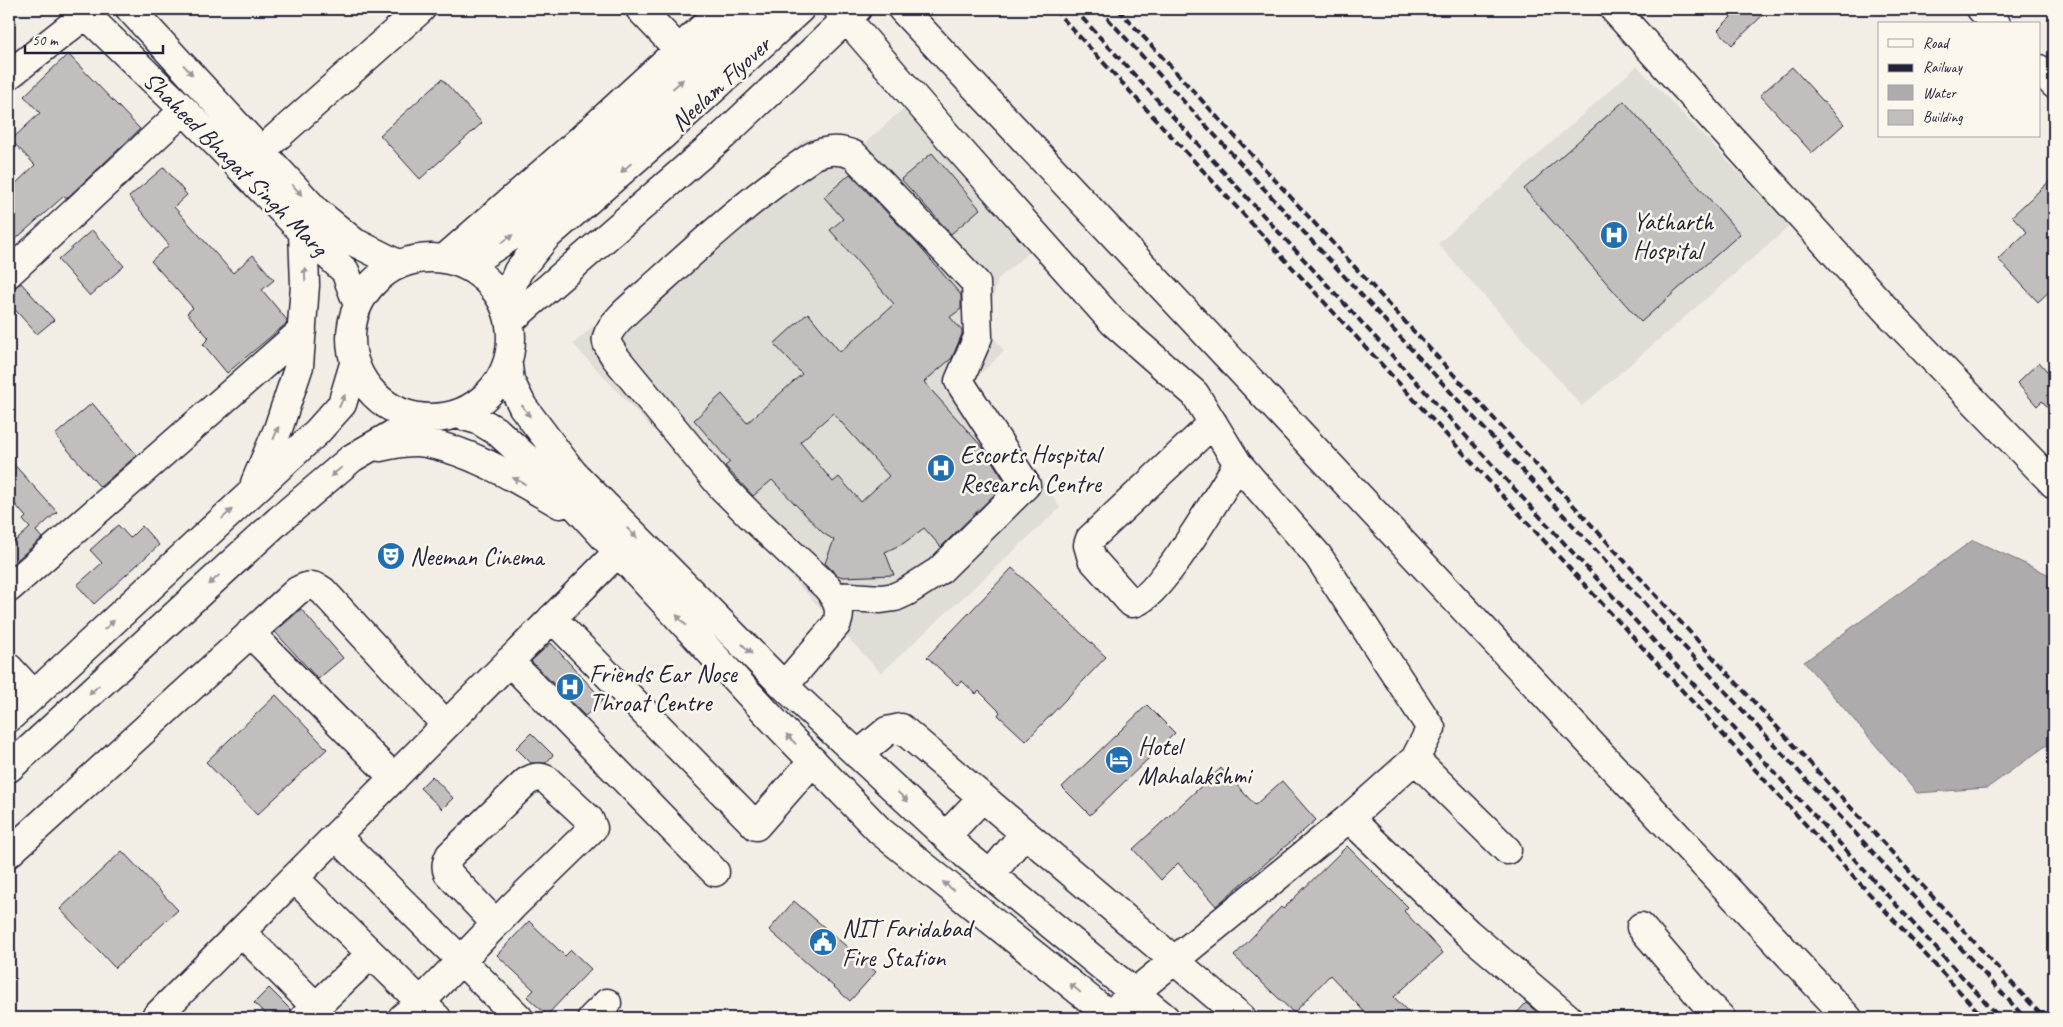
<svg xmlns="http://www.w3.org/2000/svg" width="2063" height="1027" font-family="Caveat,sans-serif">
<rect width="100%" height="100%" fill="#f2eee5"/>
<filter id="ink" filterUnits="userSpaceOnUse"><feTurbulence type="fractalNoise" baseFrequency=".02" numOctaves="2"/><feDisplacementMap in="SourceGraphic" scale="10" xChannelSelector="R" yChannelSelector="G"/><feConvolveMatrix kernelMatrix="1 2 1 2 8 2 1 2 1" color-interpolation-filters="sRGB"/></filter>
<g filter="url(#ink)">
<path fill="#e0dcd6" d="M1637,66L1790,226L1582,406L1438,244Z
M903,109L1029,252L998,279L986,327L1004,351L976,378L1060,508L881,673L573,344L805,139L845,135L858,149Z"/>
<path fill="#aeabad" stroke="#76747f" d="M1973,540L2054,577V740L1987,788L1917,793L1804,662Z"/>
<path fill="#c2bebe" stroke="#22223b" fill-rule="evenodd" d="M1724,9H1769L1732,45L1718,30L1731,17Z
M68,54L140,129L67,198L64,196L9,245V190L35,165L11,140L40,113L24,96Z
M1792,67L1844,124L1812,153L1760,95Z
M442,79L482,123L420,179L380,135Z
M1624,101L1740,234L1641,322L1524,189Z
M932,153L980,209L951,234L901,179Z
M164,167L187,195L174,207L233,273L253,255L274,280L262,290L287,320V323L227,373L203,344L209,338L187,313L193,308L151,261L169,245L129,197Z
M850,174L918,245L961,295V309L950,317L962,331V334L952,358L924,382L984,449L1006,483L941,547L924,528L904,543L885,552L894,575L843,577L837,575L825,563L834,540L823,533L772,480L753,496L725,466L730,462L694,420L722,394L747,423L802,374L774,344L808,313L840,352L894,304L830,230L843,219L824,197ZM833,413L889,476L861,502L839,477L833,482L800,442Z
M2054,177V287L2038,302L1998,259L2027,232L2012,216Z
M92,230L124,266L90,296L58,260Z
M21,283L54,320L37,334L9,303V292Z
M2039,362L2054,379V414L2042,401L2037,406L2017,383Z
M92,403L137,455L100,487L55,435Z
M9,459L57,512L36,531L42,538L9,567V547L30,528L23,520L26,517L9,497Z
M118,525L130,538L142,526L159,545L94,604L77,585L102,563L90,550Z
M1012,568L1106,657L1026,741L998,715L1000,712L979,691L976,694L962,681L957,685L927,657Z
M301,609L343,658L318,679L275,632Z
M551,643L603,700L585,716L531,661Z
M276,695L327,749L257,815L206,762Z
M1147,705L1175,733L1090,815L1062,787Z
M531,733L553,755L546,763H531L516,748Z
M1221,768L1255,805L1282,781L1316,820L1216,906L1178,863L1161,880L1133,849Z
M432,776L453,798L442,809L420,788Z
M1347,846L1408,907L1404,911L1443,953L1394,997L1414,1018H1370L1330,975L1294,1013L1234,956L1281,907L1283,909Z
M122,851L178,910L115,968L60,909Z
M794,901L876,972L850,1001L769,930Z
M529,921L565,956L571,950L591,969L547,1015L527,997L534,990L497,955Z
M269,988L291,1010L285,1018H270L254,1003Z
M1526,1003L1544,1018H1512Z"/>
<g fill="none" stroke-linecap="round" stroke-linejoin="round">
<defs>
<path id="minor" d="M80,9L184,110L303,232L345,271L358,305
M130,9L316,211L354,242L398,264
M640,9L679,50
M838,9L951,140L1113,322L1195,394L1238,464L1318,556L1431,728L1415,759L1349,818L1134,993L1106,1018
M902,9L1848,1018
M1614,9L1889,313L2054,484
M1981,9L1996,24
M2039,69L2054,84
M9,75L85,15
M261,151L421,9
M351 338a80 80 0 1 1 160 0a80 80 0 1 1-160 0Z
M444,259L579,141L723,9
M467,265L512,236L761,9
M9,273L184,110
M505,302L518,271L546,237L662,136L800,9
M510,321L724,135L857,9
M508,366L510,381L523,407L573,473L784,686L965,854L1165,1018
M457,414L478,420L498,432L559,488L774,721L880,831L1113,1018
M1213,423L1090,539L1088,545L1092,559L1128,599L1132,603C1159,601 1221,489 1238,464
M380,447C394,444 412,440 426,443C474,452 518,480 560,504
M255,483L278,429L299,366L305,285L303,232
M9,588L302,331
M552,618L756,826L813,761
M250,633L394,778
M509,661L715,872
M9,668L34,695
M784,686L836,625C843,611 837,599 827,587L752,517L721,486L615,357C612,351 605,344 607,337C611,322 637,302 648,292C701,244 754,195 813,156C827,149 840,149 854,155L976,283L978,337L959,381L1026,485L939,571L906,592L895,597L881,599L834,596
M9,718L317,432L342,404L354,364
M858,755L887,731L901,728L1242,1018
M1415,759L1507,850
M9,768L279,520L352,458L421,418
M1349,818L1468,933L1568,1018
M336,836L519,1018
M946,836L982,798
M9,853L297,591C308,585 313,584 323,591L446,725
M990,875L1024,834
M294,878L437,1018
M1641,927L1704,1001L1721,1018
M241,932L316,1007
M155,1018L618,552
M304,1018L371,954
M402,1018L421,1002L513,906L593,828L589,819L547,780C539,776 534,777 526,782L450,855C447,861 445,866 448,873L496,924
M592,1018L607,1003"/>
</defs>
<use href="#minor" stroke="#22223b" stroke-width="31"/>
<use href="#minor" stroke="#fbf7ec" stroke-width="28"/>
<path stroke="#22223b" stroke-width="4" stroke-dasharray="8 4" stroke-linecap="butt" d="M1054,9L1984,1018
M1074,9L2000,1018
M1099,9L2025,1018
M1118,9L2044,1018"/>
</g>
<defs><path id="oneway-solid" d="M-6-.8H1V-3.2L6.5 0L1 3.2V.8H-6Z" transform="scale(1.25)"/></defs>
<g fill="#99979c">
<use href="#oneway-solid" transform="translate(188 70) rotate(48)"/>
<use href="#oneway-solid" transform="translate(678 84) rotate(-42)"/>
<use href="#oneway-solid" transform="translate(626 168) rotate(139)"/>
<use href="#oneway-solid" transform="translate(297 190) rotate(48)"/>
<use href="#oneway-solid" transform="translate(507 239) rotate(-35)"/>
<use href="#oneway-solid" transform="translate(305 274) rotate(-92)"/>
<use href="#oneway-solid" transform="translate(342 401) rotate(-65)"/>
<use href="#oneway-solid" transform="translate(526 411) rotate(55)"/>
<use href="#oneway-solid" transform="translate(276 433) rotate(-68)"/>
<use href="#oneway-solid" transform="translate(336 472) rotate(140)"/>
<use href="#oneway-solid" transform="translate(519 481) rotate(-153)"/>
<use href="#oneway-solid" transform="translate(227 514) rotate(-43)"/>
<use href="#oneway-solid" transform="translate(632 533) rotate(45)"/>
<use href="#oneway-solid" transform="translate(214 580) rotate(137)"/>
<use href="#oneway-solid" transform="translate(681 620) rotate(-133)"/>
<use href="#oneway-solid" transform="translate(109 625) rotate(-43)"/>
<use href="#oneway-solid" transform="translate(747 649) rotate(45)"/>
<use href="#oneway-solid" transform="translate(94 690) rotate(137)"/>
<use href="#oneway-solid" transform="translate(791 739) rotate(-134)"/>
<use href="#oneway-solid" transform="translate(903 797) rotate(43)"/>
<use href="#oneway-solid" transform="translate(948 886) rotate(-141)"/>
<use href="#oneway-solid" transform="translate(1075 988) rotate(-141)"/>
</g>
</g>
<defs>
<symbol id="hospital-disc" viewBox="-11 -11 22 22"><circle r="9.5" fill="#1f6fb2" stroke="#fbf7ec"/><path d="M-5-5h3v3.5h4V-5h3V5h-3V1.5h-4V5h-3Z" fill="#fff"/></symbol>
<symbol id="theatre-disc" viewBox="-11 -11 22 22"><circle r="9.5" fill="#1f6fb2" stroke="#fbf7ec"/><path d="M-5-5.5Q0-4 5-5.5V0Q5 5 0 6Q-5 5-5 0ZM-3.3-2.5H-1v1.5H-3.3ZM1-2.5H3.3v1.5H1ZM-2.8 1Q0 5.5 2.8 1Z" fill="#fff"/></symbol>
<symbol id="hotel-disc" viewBox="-11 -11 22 22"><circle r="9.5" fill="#1f6fb2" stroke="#fbf7ec"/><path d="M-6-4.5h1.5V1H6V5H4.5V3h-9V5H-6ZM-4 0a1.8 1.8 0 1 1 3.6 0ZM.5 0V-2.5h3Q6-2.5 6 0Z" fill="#fff"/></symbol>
<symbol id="civic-disc" viewBox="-11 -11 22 22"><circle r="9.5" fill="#1f6fb2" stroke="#fbf7ec"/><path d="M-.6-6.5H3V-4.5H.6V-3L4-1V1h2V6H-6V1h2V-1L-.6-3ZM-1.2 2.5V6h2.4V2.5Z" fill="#fff"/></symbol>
</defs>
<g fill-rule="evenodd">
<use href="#hospital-disc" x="1598" y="219" width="32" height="32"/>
<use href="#hospital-disc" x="925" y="452" width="32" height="32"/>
<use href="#theatre-disc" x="375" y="540" width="32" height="32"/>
<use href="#hospital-disc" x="554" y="671" width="32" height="32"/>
<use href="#hotel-disc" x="1103" y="744" width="32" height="32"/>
<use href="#civic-disc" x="807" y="926" width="32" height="32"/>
</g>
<g text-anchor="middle" stroke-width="5" stroke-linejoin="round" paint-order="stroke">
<g font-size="25" fill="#22223b" stroke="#fbf7ec">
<text transform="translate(720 83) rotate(-43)" y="9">Neelam Flyover</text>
<text transform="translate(236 163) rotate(45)" y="9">Shaheed Bhagat Singh Marg</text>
</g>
<g font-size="25" fill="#22223b" stroke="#fbf7ec" text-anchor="start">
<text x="1633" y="230">Yatharth<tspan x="1633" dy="29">Hospital</tspan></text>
<text x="960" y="463">Escorts Hospital<tspan x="960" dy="29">Research Centre</tspan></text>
<text x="410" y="565">Neeman Cinema</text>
<text x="589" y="682">Friends Ear Nose<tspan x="589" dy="29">Throat Centre</tspan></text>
<text x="1138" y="755">Hotel<tspan x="1138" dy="29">Mahalakshmi</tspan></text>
<text x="842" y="937">NIT Faridabad<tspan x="842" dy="29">Fire Station</tspan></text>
</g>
</g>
<rect width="2063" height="1027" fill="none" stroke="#fbf7ec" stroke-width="30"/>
<rect x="15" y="15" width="2033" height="997" fill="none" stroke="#22223b" stroke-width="2" filter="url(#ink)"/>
<rect x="1878" y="22" width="162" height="115" fill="#fbf7ec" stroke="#a4a2a5"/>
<rect x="1888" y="39" width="25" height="8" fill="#fbf7ec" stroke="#a4a2a5"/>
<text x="1923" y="48" font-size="15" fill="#22223b">Road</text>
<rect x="1888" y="64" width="25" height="8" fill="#22223b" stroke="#a4a2a5"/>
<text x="1923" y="72" font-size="15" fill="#22223b">Railway</text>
<rect x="1888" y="85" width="25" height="15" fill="#aeabad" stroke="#a4a2a5"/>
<text x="1923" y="98" font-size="15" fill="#22223b">Water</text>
<rect x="1888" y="110" width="25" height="15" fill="#c2bebe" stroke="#a4a2a5"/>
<text x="1923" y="122" font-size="15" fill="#22223b">Building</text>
<path d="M25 45v8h138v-8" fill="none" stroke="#22223b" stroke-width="2.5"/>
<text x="32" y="45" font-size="15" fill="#22223b" stroke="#fbf7ec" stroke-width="4" paint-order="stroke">50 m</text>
</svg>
